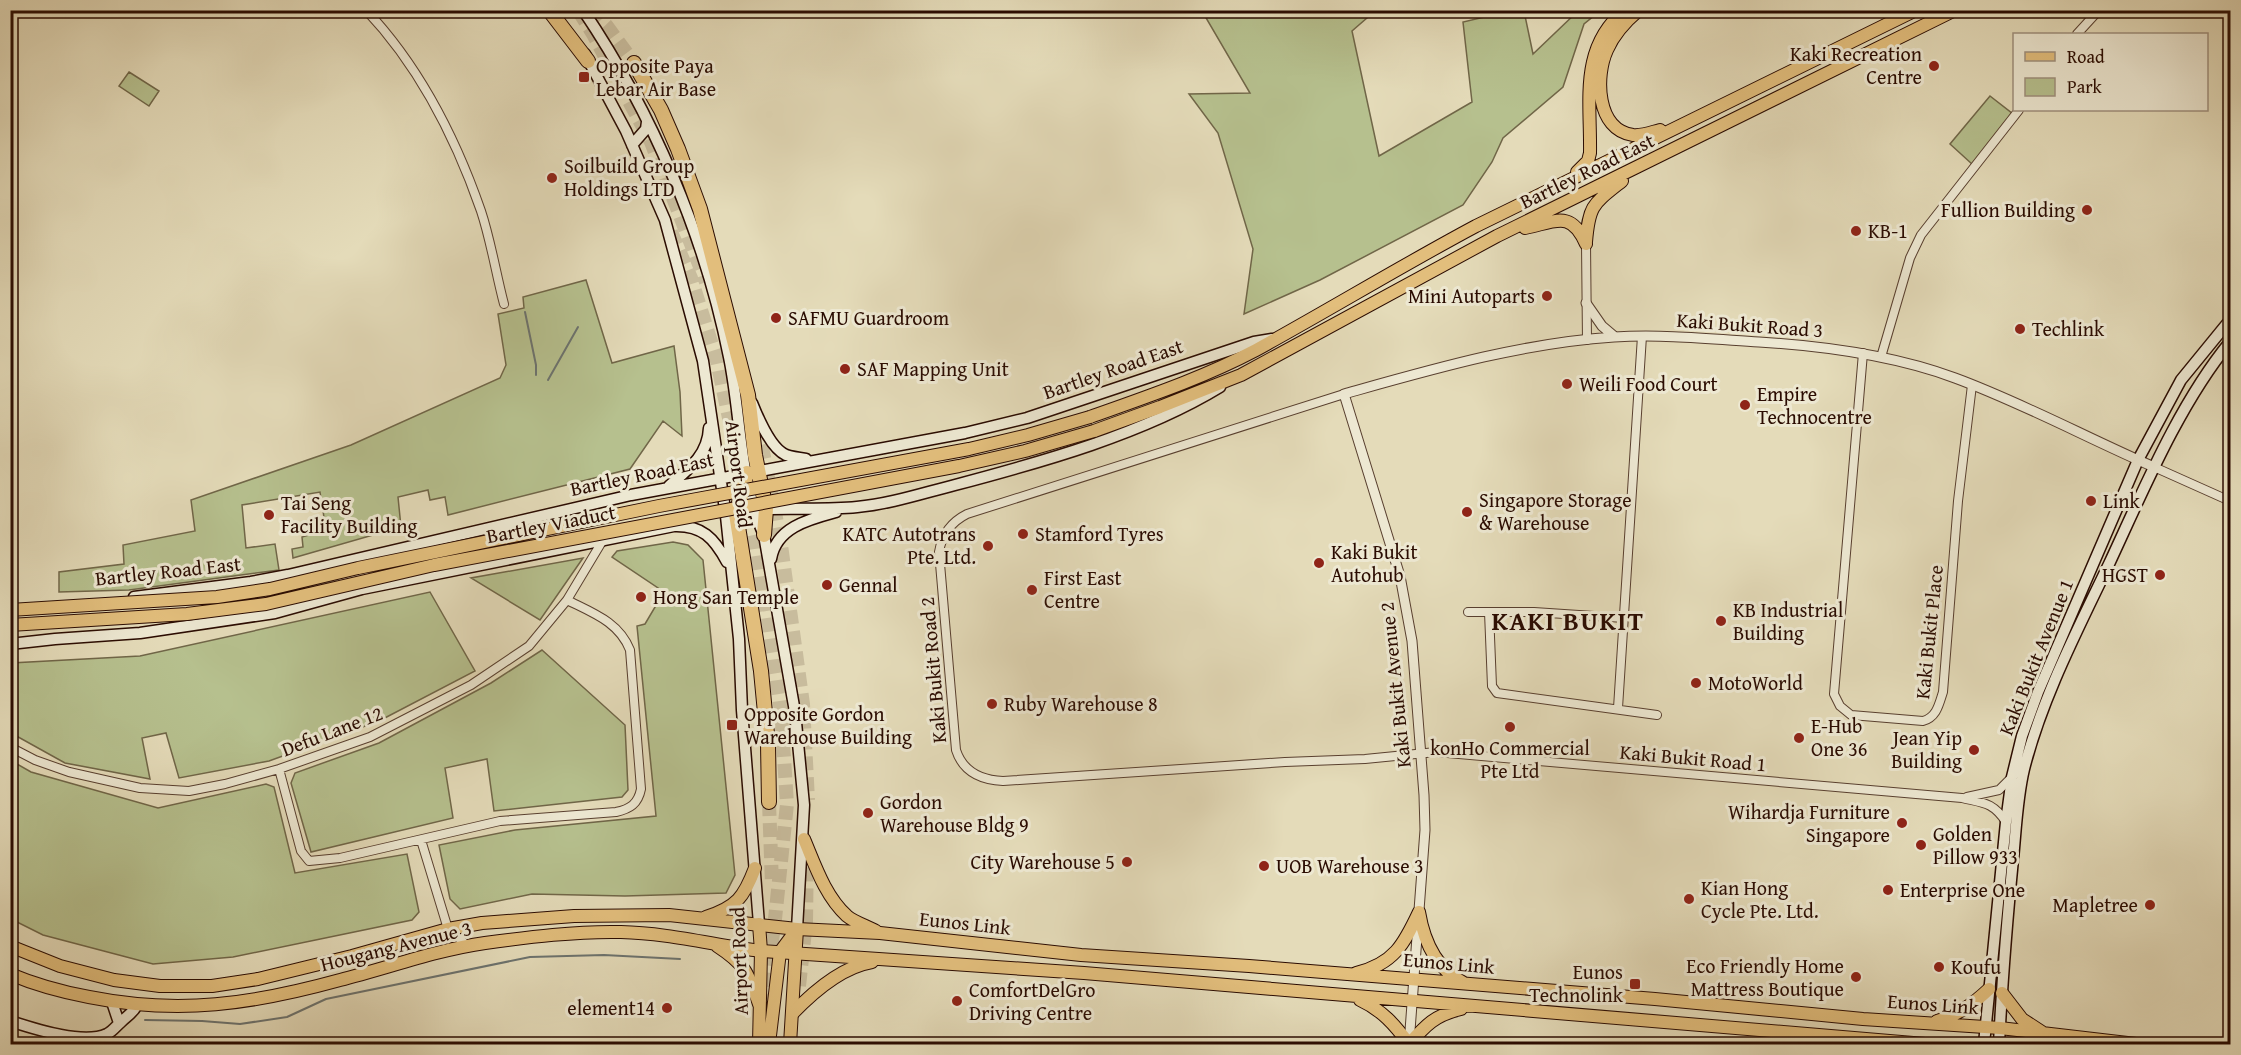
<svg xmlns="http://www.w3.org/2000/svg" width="2241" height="1055" font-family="'Gentium Book Plus',serif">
<rect width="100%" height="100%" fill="#e4dbb9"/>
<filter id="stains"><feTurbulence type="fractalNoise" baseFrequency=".00333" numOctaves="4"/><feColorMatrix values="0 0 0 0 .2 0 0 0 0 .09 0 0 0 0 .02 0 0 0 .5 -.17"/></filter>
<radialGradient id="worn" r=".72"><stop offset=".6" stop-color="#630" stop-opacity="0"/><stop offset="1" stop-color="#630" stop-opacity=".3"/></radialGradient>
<path fill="#b6c08e" stroke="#706648" stroke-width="1.5" d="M1202,11H1375L1352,31L1379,156L1472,102L1463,22L1510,11H1524L1533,54L1578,11H1600L1584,24L1563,87L1503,138L1492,162L1463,205L1320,280L1244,314L1253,249L1218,133L1189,94L1250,93Z
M129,72L159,91L149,106L119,86Z
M1990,96L2013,114L1973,165L1950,144Z
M586,280L612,363L674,346L680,392L682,436L663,421L630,469L448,515L445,497L430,500L428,490L398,497L401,527L293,558L292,549L303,547L302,537L326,530L320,492L242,505L246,548L275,544L279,570L129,590L59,592V572L124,564L123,545L195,531L191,500L351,445L500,378L506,365L498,314L524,308L523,297Z
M673,542L688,545L703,560L735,875L726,893L625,896L532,894L460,909L450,899L439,845L515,830L656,816L637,626L645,624L664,592L612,557L617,551Z
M583,558L540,620L471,578Z
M430,592L475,671L379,721L269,761L179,778L166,733L142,738L150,779L65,763L11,733V663L140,656Z
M542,650L625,725L628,790L622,797L494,811L487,759L445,768L453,818L311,852L291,783L295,773L379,743L491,683Z
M10,760L31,772L158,808L266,784L274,787L295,873L407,854L419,912L412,920L233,957L153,964L43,935L11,919Z"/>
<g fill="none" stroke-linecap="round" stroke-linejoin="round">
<path stroke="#6c736f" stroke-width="2" d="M525,312L536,365V375
M548,380L578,327
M145,1020L202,1021L240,1024L287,1017L326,999L530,957L604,955L680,959"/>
<path stroke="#c8bc9d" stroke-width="14" stroke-dasharray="14 7" stroke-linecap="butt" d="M578,10L593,34L651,142L706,282
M591,10L606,25L634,63
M671,232L691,278L717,361L756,546L781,711L787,804L775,919L764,998
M755,425L762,447L780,538L803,704L808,800
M769,802L772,884
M799,986L806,922L807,846"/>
<defs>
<path id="minor" d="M366,10C419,66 456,139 481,211C491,241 496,274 504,304
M2077,34L2099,10
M1586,244L1587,340
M1863,353L1834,694L1840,706L1851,715L1923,721C1937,717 1939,704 1943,692L1958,501L1972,385
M1881,357L1910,258L1921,235L2019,110
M1344,394L967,514C951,522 942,534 939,552L956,750C963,772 981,780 1003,781L1285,762L1365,759L1436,752L1962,798C1983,803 1993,802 2006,822
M2154,467L2230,501
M1468,612H1534L1624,618
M1489,612L1492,686L1497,693L1657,715
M1618,708L1642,336
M10,747L35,760L69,772L140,788L189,791L225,784L279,769L370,737L471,685L529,646L567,600L603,540
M279,769L301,851L309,861L340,858L500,821L616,812C630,809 638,804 641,789L630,650C619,622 593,613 567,600
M1967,797L1999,790L2012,777
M421,840L448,929L468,946"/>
<path id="tertiary" d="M1586,303L1602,326L1615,337
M1409,1044L1425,830L1424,795L1412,641L1400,576L1344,394C1433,369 1522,343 1614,337C1663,334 1712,339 1759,342C1825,346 1893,355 1955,378C2023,403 2087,438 2154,467"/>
<path id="secondary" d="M583,10C652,112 705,236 729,357C741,414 739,482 764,535L795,712L804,805L797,929
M585,54L626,131L665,220L703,361L726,516L739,639L742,710L759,924
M632,145L646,129L647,122
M752,403C758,418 771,449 786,455C792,457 799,458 806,459
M669,486C689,469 708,455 709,428
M729,515C741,513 753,510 765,509C796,508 827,510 857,507C890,504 923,493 955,485C1042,462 1143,434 1220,387
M771,559C776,527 810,519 836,512
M134,597L251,582L288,575L631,495L965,433L1027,418L1254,342L1272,339
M10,644L55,639L140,633L275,613L362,589L674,526C702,525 714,538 727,562
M112,1002L119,1023
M10,1021C35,1029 83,1045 107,1034C113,1031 116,1026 121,1022C127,1016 133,1013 137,1005
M1984,1044L2006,822L2012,777L2022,736L2038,692L2138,460L2181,380L2230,320
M1999,1044C2002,983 2007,921 2013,859C2016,829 2017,798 2024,769C2042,698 2077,631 2109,564C2143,491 2179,404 2230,342"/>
<path id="primary" d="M759,924L761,951L759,1044
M769,1044L780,952L797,929
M790,1044L797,929"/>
<path id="trunk" d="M1639,10C1626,21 1614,34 1607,50C1595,76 1596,130 1633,135C1642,136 1652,132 1660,130
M1577,172L1588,161L1590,153C1591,100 1579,48 1625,10
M1525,228C1555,222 1571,209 1586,244
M1586,242C1589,205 1593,204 1622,181
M1090,417C1146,397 1203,378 1256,350C1329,310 1401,266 1476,226L1916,10
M1094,431L1160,407L1241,375L1497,236L1955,10
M804,839C815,865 825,896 847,916C854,922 867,926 876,931
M1419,912C1424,942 1436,969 1464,983
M706,917C737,907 744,897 755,868
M10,946L60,966L114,980L160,986H212L258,979L352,956L448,929L482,923L574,916L669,915L797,929L880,933L1081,955L1249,966L1655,999L1863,1019L2000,1028L2136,1044
M717,946C746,965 748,973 759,1004
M1356,973C1394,964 1404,944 1419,912
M10,974C36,985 62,992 89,997C179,1015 253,1004 340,980C388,968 436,950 485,943C530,937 576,931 621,932C668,933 714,945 761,951L1084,973L1925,1044
M2002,993L2022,1019L2042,1032
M1360,1000C1382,1010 1395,1025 1409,1044C1426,1025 1435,1015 1461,1009
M792,1014C813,992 842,967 872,962
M1937,1021C1958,1015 1973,1004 1989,989"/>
<path id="motorway" d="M549,10L588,61
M634,63L661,110L678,149L700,209L748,395L755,455L766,509L764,535
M747,473L736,514L761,671L768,744L769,802"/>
</defs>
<use href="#minor" stroke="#583f2f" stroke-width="10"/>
<use href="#tertiary" stroke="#583f2f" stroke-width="11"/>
<use href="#secondary" stroke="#2a0b01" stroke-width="13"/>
<use href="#primary" stroke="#2a0b01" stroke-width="14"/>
<use href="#trunk" stroke="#2a0b01" stroke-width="14"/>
<use href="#motorway" stroke="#2a0b01" stroke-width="16"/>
<use href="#minor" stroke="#ede8d2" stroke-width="8"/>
<use href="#tertiary" stroke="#ede8d2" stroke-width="9"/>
<use href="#secondary" stroke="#ede8d2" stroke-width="10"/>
<use href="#primary" stroke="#e2be7c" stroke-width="12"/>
<use href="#trunk" stroke="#e2be7c" stroke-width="12"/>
<use href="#motorway" stroke="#e2be7c" stroke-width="14"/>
<defs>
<path id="trunk-bridge" d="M10,610L217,597L270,589L358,568L659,506L969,449L1028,435L1090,417
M10,625L187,614L266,604L434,565L959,466L1025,451L1094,431"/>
</defs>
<use href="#trunk-bridge" stroke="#2a0b01" stroke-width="14" stroke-linecap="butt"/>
<use href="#trunk-bridge" stroke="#e2be7c" stroke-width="12"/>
</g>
<g fill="#8f2418" stroke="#ede8d2" stroke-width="2">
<circle cx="1934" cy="66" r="6"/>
<rect x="578" y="71" width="12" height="12" rx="3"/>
<circle cx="552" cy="178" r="6"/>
<circle cx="2087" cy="210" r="6"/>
<circle cx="1856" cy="231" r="6"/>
<circle cx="1547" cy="296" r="6"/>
<circle cx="776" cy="318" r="6"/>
<circle cx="2020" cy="329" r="6"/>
<circle cx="845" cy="369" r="6"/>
<circle cx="1567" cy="384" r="6"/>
<circle cx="1745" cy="405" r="6"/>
<circle cx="2091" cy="501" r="6"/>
<circle cx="1467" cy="512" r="6"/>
<circle cx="269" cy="515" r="6"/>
<circle cx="1023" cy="534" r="6"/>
<circle cx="988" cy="546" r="6"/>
<circle cx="1319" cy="563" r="6"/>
<circle cx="2160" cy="575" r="6"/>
<circle cx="827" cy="585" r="6"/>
<circle cx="1032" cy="590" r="6"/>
<circle cx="641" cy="597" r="6"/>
<circle cx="1721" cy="621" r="6"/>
<circle cx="1696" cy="683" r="6"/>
<circle cx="992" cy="704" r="6"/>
<rect x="726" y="719" width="12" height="12" rx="3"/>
<circle cx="1510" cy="727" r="6"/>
<circle cx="1799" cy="738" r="6"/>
<circle cx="1974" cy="750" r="6"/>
<circle cx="868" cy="813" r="6"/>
<circle cx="1902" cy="823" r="6"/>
<circle cx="1921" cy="845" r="6"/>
<circle cx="1127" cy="862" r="6"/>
<circle cx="1264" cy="866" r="6"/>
<circle cx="1888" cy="890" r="6"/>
<circle cx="1689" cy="899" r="6"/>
<circle cx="2150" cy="905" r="6"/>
<circle cx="1939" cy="967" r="6"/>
<circle cx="1856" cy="977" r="6"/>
<rect x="1629" y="978" width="12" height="12" rx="3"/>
<circle cx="957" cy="1001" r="6"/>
<circle cx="667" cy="1008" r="6"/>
</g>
<g text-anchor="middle" stroke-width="6" stroke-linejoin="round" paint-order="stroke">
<g font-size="20" fill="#2a0b01" stroke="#ede8d2" text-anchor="start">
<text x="1922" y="61" text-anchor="end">Kaki Recreation<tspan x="1922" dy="23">Centre</tspan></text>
<text x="596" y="73">Opposite Paya<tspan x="596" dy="23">Lebar Air Base</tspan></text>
<text x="564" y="173">Soilbuild Group<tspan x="564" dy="23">Holdings LTD</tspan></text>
<text x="2075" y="217" text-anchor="end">Fullion Building</text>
<text x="1868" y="238">KB-1</text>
<text x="1535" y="303" text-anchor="end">Mini Autoparts</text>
<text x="788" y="325">SAFMU Guardroom</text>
<text x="2032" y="336">Techlink</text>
<text x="857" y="376">SAF Mapping Unit</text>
<text x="1579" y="391">Weili Food Court</text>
<text x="1757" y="401">Empire<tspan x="1757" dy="23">Technocentre</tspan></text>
<text x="1479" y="507">Singapore Storage<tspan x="1479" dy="23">&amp; Warehouse</tspan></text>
<text x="2103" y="508">Link</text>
<text x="281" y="510">Tai Seng<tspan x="281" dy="23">Facility Building</tspan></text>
<text x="976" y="541" text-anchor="end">KATC Autotrans<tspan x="976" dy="23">Pte. Ltd.</tspan></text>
<text x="1035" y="541">Stamford Tyres</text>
<text x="1331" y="559">Kaki Bukit<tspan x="1331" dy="23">Autohub</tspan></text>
<text x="2148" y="582" text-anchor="end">HGST</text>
<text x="1044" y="585">First East<tspan x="1044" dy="23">Centre</tspan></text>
<text x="839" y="592">Gennal</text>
<text x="653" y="604">Hong San Temple</text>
<text x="1733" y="617">KB Industrial<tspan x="1733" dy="23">Building</tspan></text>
<text x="1708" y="690">MotoWorld</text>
<text x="1004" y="711">Ruby Warehouse 8</text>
<text x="744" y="721">Opposite Gordon<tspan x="744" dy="23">Warehouse Building</tspan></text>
<text x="1811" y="733">E-Hub<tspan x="1811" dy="23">One 36</tspan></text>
<text x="1962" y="745" text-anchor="end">Jean Yip<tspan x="1962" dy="23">Building</tspan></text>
<text x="1510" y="755" text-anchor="middle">konHo Commercial<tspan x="1510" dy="23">Pte Ltd</tspan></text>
<text x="880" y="809">Gordon<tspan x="880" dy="23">Warehouse Bldg 9</tspan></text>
<text x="1890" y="819" text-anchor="end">Wihardja Furniture<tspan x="1890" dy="23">Singapore</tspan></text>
<text x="1933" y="841">Golden<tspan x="1933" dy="23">Pillow 933</tspan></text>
<text x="1115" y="869" text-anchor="end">City Warehouse 5</text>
<text x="1276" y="873">UOB Warehouse 3</text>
<text x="1701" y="895">Kian Hong<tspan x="1701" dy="23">Cycle Pte. Ltd.</tspan></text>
<text x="1900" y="897">Enterprise One</text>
<text x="2138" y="912" text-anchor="end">Mapletree</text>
<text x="1844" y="973" text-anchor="end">Eco Friendly Home<tspan x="1844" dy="23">Mattress Boutique</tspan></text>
<text x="1951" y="974">Koufu</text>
<text x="1623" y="979" text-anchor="end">Eunos<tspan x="1623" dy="23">Technolink</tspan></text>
<text x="969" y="997">ComfortDelGro<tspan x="969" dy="23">Driving Centre</tspan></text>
<text x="655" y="1015" text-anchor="end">element14</text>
</g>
<g font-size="20" fill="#2a0b01" stroke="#ede8d2">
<text transform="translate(1587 171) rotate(-26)" y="7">Bartley Road East</text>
<text transform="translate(1750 325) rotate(4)" y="7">Kaki Bukit Road 3</text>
<text transform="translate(1113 369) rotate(-19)" y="7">Bartley Road East</text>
<text transform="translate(642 474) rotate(-12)" y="7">Bartley Road East</text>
<text transform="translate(739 474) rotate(83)" y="7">Airport Road</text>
<text transform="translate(551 524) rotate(-11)" y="7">Bartley Viaduct</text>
<text transform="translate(168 571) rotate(-6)" y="7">Bartley Road East</text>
<text transform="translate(1929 632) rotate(-84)" y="7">Kaki Bukit Place</text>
<text transform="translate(2036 657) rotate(-68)" y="7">Kaki Bukit Avenue 1</text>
<text transform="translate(933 670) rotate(-95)" y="7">Kaki Bukit Road 2</text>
<text transform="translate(1395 685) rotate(-96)" y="7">Kaki Bukit Avenue 2</text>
<text transform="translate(332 731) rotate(-21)" y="7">Defu Lane 12</text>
<text transform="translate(1693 758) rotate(5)" y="7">Kaki Bukit Road 1</text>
<text transform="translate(965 923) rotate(6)" y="7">Eunos Link</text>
<text transform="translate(396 946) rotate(-14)" y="7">Hougang Avenue 3</text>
<text transform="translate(739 961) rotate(-92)" y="7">Airport Road</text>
<text transform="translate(1449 963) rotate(5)" y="7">Eunos Link</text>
<text transform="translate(1933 1004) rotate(4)" y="7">Eunos Link</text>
</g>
<g font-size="26" font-weight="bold" letter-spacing="1.5" fill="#2a0b01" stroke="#ede8d2">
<text x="1568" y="630">KAKI BUKIT</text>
</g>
</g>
<rect width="2241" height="1055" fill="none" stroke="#e4dbb9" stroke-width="36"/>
<rect x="12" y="12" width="2217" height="1031" fill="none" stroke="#2a0b01" stroke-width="3"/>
<rect x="18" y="18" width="2205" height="1019" fill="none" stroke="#2a0b01" stroke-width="1.5"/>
<rect x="2013" y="33" width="195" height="78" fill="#ede8d2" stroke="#9f907e" stroke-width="1.5"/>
<rect x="2025" y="52" width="30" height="9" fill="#e2be7c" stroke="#9f907e" stroke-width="1.5"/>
<text x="2067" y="63" font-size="18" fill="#2a0b01">Road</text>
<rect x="2025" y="78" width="30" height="18" fill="#b6c08e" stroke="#9f907e" stroke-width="1.5"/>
<text x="2067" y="93" font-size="18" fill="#2a0b01">Park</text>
<rect width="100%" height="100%" filter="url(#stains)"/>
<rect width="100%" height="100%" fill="url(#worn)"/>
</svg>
